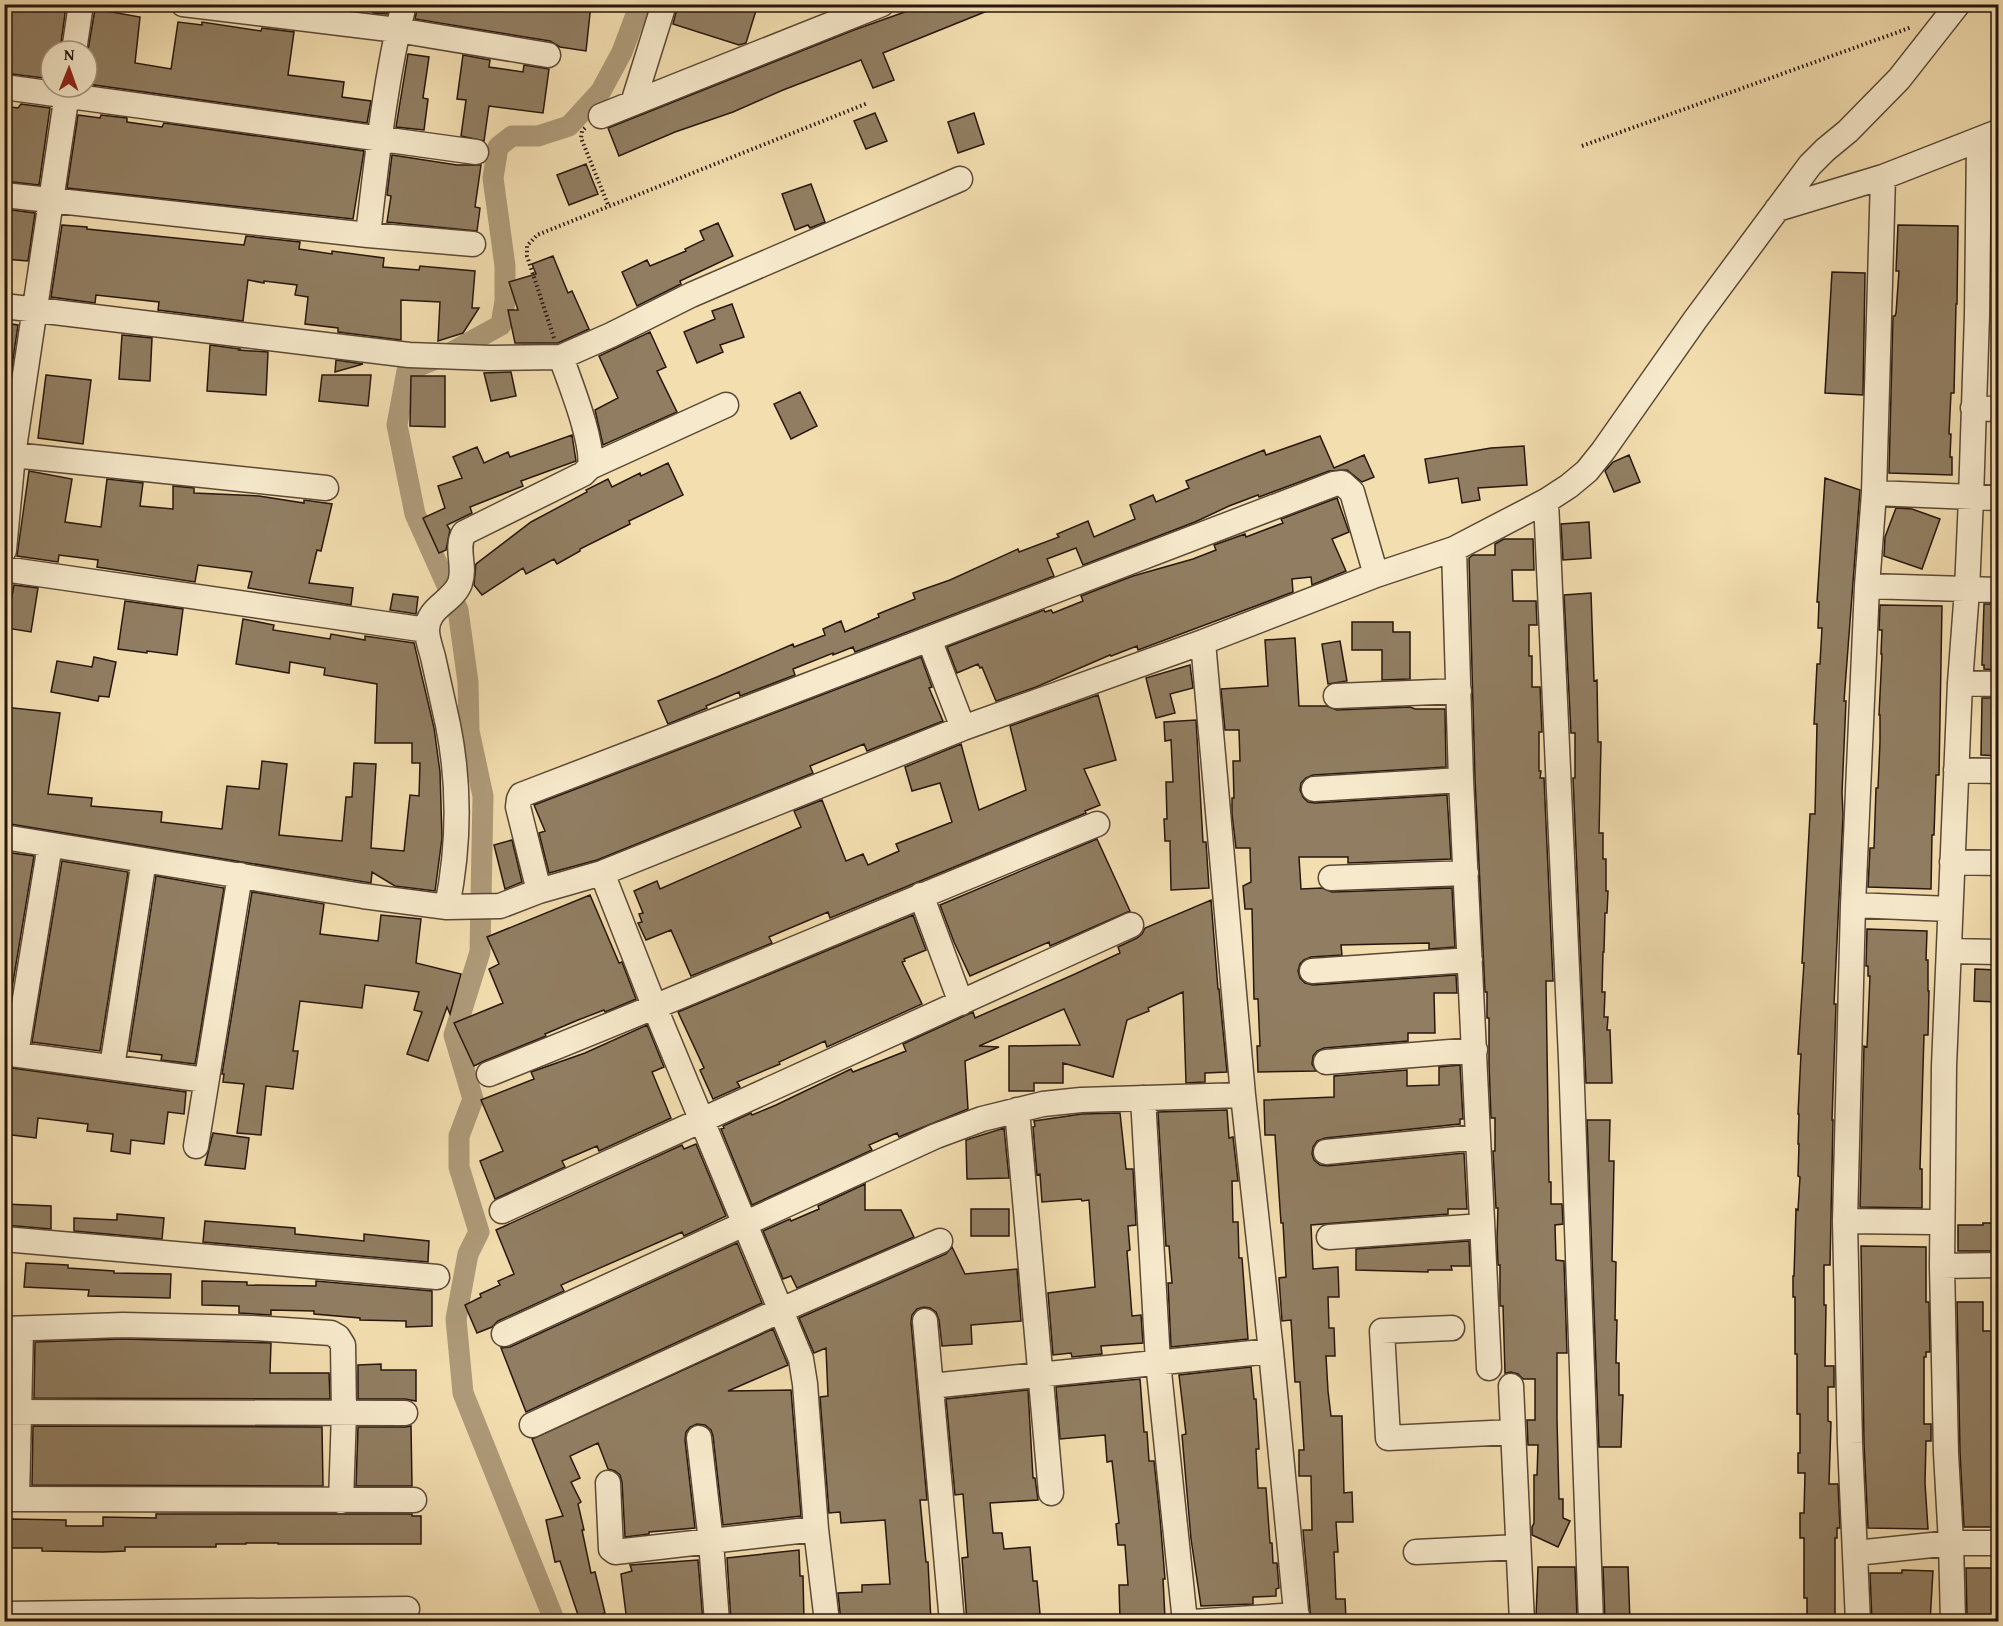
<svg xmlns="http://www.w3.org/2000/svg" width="2003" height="1626" font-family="'Gentium Book Plus',serif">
<rect width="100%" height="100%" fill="#f3deb0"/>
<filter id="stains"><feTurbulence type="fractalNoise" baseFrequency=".00333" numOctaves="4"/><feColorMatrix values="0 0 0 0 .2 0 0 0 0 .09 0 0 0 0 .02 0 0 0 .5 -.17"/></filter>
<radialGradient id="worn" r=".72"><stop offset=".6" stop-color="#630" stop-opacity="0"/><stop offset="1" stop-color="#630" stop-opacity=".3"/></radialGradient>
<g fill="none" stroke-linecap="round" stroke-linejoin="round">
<path stroke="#ae9a79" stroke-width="21" d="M555,1622L463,1393L456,1319L468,1254L479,1232L459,1167V1136L473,1099L454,1035L480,952L483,796L469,731L468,682L458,610L415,514L397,425L407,371L452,352L501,325L505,301V266L493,178L498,147L512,136H538L569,126L601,91L622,52L640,4"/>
</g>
<path fill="#917e62" stroke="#27160e" stroke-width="1.5" d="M4,4L66,6L60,51H51V79L4,73Z
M373,4H389L387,14L373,13Z
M418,4H547L564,7L565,4H591L586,51L560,47L550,41L415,19Z
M678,4H758L746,43L739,45L673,24Z
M914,4L1002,5L883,53L894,80L873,88L861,60L783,90L733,112L675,132L619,156L608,128L854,30L916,8Z
M95,9L140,17L135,63L171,69L178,22L202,25V22L261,31L262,28L294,32L288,75L344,82L342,97L371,101L367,123L87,84V56Z
M408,54L429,57L423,98L428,99L424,130L396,127Z
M463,55L490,60L489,67L523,72L524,65L549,69L543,113L489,106L484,141L461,136L466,100L457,99Z
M21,104L50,108L39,185L4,181V106L18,108Z
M875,113L887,141L866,149L854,121Z
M974,113L984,144L958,153L948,122Z
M78,115L100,118L101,115L127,118V122L162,127L164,123L364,151L353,219L67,188Z
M392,155L457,165H481L475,207L480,208L477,231L387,222L391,196L387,195Z
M586,164L598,194L569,205L557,175Z
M811,184L825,222L810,228L808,225L795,230L782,194Z
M4,209L35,213L28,261L4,259Z
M718,223L733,256L680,281L681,284L637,306L622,272L647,260L650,266L686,251L685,249L704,240L700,231Z
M62,225L87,227V229L244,245L246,236L300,242L299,249L332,254V251L384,258L383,267L419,270L420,266L475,271L472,308H479L463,333L438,341L440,302L401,300V340L338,332V328L305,324L308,297L295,295L297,285L264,281V283L248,280L243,321L158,310L159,302L96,295L95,303L51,297Z
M1898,225L1958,226L1957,304H1956L1954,393H1951L1949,434H1951L1950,457H1952V475L1889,473L1893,316H1895L1896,313L1899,271H1896Z
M553,256L568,293L572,291L589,329L558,343H515L508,310H518L509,282L536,274L532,264Z
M1832,272L1865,273L1863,395L1825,393Z
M732,304L744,337L720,345L723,352L697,363L684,332L715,319L712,311Z
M4,323L18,325L10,380H4Z
M650,332L666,367L657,371L677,412L603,445L595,410L618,398L599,356Z
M122,335L152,338L150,381L119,379Z
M210,345L240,349L239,350L268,352L266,395L207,391Z
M336,360L363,364L335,372Z
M511,372L516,396L491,401L484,373Z
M46,375L91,380L83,444L38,438Z
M322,375H371L368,406L319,401Z
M411,376H445V427L410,426Z
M800,392L817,426L791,439L774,404Z
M572,435L576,461L521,481L523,486L470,507L472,513L447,525L450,530L446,550L439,553L423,518L445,508L438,486L462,478L453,457L477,447L484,463L508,452L510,457Z
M1320,436L1334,468L1364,455L1374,477L1362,482L1347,470L1329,471L1259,497L1258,495L1229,506L1195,522L1083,565L1076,548L1047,559L1054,576L855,652L853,647L833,655V653L793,669L795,675L740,696L739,692L706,706L707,708L668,724L658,701L717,677L793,644L794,647L825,635L823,629L841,621L845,632L879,617L878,614L915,599L913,593L950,580L1018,549L1019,552L1059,537L1057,534L1088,521L1094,537L1135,519L1130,505L1153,495L1156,502L1189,488L1186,481L1211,471L1264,450L1266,455Z
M1524,446L1527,485L1478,488L1480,500L1462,503L1458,478L1429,483L1425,459L1491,448Z
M1629,455L1640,482L1614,492L1605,471L1613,462Z
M668,463L683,495L629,521L630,524L580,549V551L557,564L554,559L526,574L523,568L482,595L474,585L476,564L531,522L587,492L586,490L608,479L612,487L640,473L641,476Z
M29,471L72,479L65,522L101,527L107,479L143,483L140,506L173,509V486L194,488V493L259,496L304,503V500L332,504L321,551L317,550L309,583L353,588L351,605L248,588L252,572L198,565L195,582L97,567L98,560L59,555L58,562L17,556Z
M1825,478L1860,490L1844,701H1846L1842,793L1843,815L1834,1004H1836L1832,1120H1833L1830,1265H1824V1305H1826L1825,1366H1834V1387H1828V1421L1831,1422L1829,1484H1838L1840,1528H1837V1538H1835V1622H1807V1598H1804V1538H1800V1513H1804L1805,1473H1798V1453H1800V1414H1797V1354H1795V1297H1793V1276H1794L1796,1209L1798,1210L1800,1177L1798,1176L1799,1144H1798L1799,1114H1798L1801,1054H1798L1804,963H1802L1810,814H1815L1817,724H1814L1817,664H1820L1822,628H1818L1819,602H1817Z
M1337,498L1349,532L1332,539L1346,571L1312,585L1311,577L1292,579L1293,592L1138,650L1137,646L1111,656L1110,655L1036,687L996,701L982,667L980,668L978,664L957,673L947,647L1044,610L1045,612L1051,610L1053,613L1083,601L1081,596L1133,576L1193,559L1216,550L1214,545L1245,534L1246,537L1283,523L1281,519Z
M1896,508L1912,509L1940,519L1922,569L1884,556L1885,537Z
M1589,522L1591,558L1563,560L1561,524Z
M1504,539H1533L1534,570H1512L1513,601H1536L1537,625H1529V656H1532V687H1540L1542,732H1539V771H1541L1540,778H1544L1553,981H1546L1549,1182H1551V1204H1562L1563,1224L1555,1225L1556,1260L1564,1261L1567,1353H1557V1420L1559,1499H1563V1518L1570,1521L1558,1547L1532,1535V1527L1534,1523V1475H1537L1538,1445H1528L1527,1420H1535V1379H1523L1518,1374L1511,1372L1505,1373L1503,1306H1500V1265H1498L1497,1239L1498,1208H1496L1493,1151H1495V1118H1491L1489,1064V1018H1487V992H1485L1475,779L1469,558L1473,555H1495V544Z
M14,585L38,588L31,632L6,628Z
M1591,593L1594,681L1597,680L1598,742H1601L1599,833H1603V859H1606V891H1608L1607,913H1605L1604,952H1603L1602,992H1605L1604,1017H1608L1607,1030H1610L1612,1083H1586L1573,778H1575V733H1571L1564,595Z
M393,594L418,597L416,614L390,610Z
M125,601L183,609L177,655L147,651V653L118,649Z
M1984,604H1998V670L1984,669V665H1982Z
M1880,605L1942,606L1939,775H1936L1934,835H1932L1931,889L1868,887L1870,848H1874L1876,788H1878L1880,742V715H1879L1882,654H1881L1882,630H1879Z
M243,619L274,625L273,630L330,639L331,634L365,640V636L414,643L434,728L440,772L442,838L435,891L395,886L372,872L371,883L4,823V707L60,713L48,794L92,798L91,806L162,812L161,822L222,829L227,786L259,789L262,761L287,764L279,835L342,841L346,797H352L354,763L376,764L371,848L404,851L410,795L419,796L420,763H412V743H375L377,684L324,675L325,668L290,662L289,673L236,664Z
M1352,622H1393V632H1410V679L1382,680V650H1352Z
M1295,638L1299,706H1327L1337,710L1410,707L1415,709H1445L1446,767L1313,775L1306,778L1301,783L1300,790L1303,797L1308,802L1315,803L1447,795L1451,859L1348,863V857H1299L1301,889L1322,888L1332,892L1452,888L1455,947L1429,949V943L1341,945L1342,955L1311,957L1304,960L1300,964L1298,971L1300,978L1305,983L1313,985L1456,975L1457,993H1434L1435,1033H1408V1041L1324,1048L1317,1051L1313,1056L1312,1064L1316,1071L1258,1072L1257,1046H1260L1258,999H1254L1252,909H1245L1243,886L1251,882L1250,848H1236L1232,814V798H1234L1233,761H1240L1239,730H1225L1221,689L1268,686L1265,640Z
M1340,641L1347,681L1328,684L1322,644Z
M94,657L116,662L109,697L99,696L98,701L51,692L57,661L92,667Z
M921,657L932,687L929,688L943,721L867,751L864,744L810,766L813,773L597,860L549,873L539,833L545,831L534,805Z
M1190,665L1193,688L1170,694L1175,713L1156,718L1146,678Z
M1098,695L1116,760L1084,769L1100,805L1085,811L1086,813L830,918L828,912L769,937L772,943L691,976L671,930L646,940L638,923L642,922L639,914L643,913L634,891L657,881L660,889L801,827L794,811L822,800L846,861L863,854L868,865L899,851L896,844L952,822L940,783L912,791L905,767L961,744L979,810L1026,790L1010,726Z
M1982,698H1998V756L1981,755Z
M1196,720L1203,842H1206L1209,888L1171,890L1170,841H1165L1164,819H1167L1166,782H1173L1171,740L1165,741L1164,722Z
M1097,839L1130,911L1050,946L1049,942L970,976L954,942L940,905Z
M512,840L522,882L505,889L494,845Z
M4,852L34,856L4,1036Z
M62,861L128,872L100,1051L32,1042Z
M156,876L224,888L195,1064L161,1060L162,1055L129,1051Z
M252,892L324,904L320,934L378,941L381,915L421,919L416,963L461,974L450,1014L447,1007L428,1061L407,1054L422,1012L414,1010L419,992L365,985L362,1008L300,1001L293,1051H298L293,1089L266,1086L261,1135L237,1133L244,1084L223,1082L224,1074H222Z
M590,895L619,963L622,962L636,999L605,1012L604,1010L578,1020L545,1034L546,1036L484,1061L474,1066L454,1023L503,1003L489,969L499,964L487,937Z
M1211,900L1218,989H1219L1227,1072L1205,1073V1082L1186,1083L1183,992L1148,1008L1149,1011L1127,1020L1113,1077L1063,1063V1083H1034V1091H1009V1046L1080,1045L1064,1009L979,1046L999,1047L965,1061L968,1109L899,1137L897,1133L869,1145L872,1150L752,1205L721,1129L724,1128L723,1126L751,1113L752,1115L776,1105L851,1069L853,1072L906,1051L903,1044L973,1012L975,1018L1075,974L1120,953L1118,947L1137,938L1142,934L1145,928Z
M913,915L926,950L904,959L905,961L902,962L922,1004L827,1047L825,1041L779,1062L780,1064L737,1082L740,1087L713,1099L700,1070L704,1068L678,1012Z
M1867,929L1927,931L1926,960H1928V991H1929L1928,1035H1924L1920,1169H1922V1208L1860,1207L1864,1046L1867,1047L1870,976H1868V966H1866Z
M1975,969L1997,970L1996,1002L1974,1001Z
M647,1025L664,1067L652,1072L671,1118L599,1151L597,1146L562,1161L565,1167L495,1199L480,1161L503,1151L481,1100L534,1079L531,1072L585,1053Z
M1460,1065L1463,1119H1460V1124L1325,1138L1317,1141L1313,1147L1312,1154L1314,1160L1320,1165L1327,1166L1464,1153L1467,1209H1448V1214L1311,1225L1313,1269L1338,1267L1339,1297H1328L1329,1328H1334L1335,1356H1326L1328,1391L1331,1416H1342L1344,1493L1352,1492L1353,1522H1336L1338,1552H1334L1336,1599H1345L1346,1619L1311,1621L1303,1530H1312L1311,1476H1299V1450H1304L1300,1382H1295L1291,1320L1282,1321L1279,1278L1286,1277L1283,1223H1281L1275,1135H1265L1264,1100L1334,1097V1076L1407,1070V1086L1439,1085V1067Z
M4,1067L186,1092L184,1114L168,1112L164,1144L131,1140L130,1154L111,1151L113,1134L87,1131L88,1124L38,1118L36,1138L4,1134Z
M1227,1110L1229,1138L1233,1137L1238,1181H1232L1233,1222H1238L1239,1258H1242L1248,1339L1171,1347L1168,1283H1172L1169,1246H1166L1158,1112Z
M1120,1113L1126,1169H1133L1136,1225L1128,1226L1130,1250L1127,1251L1132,1316L1141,1315L1143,1343L1101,1346L1102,1354L1072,1357L1071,1353L1053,1355L1048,1293L1095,1287L1089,1200L1082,1201L1081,1199L1042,1202L1040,1174L1037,1175L1033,1127L1035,1126L1034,1121L1082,1114Z
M1587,1120H1610L1609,1161H1614L1612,1261L1616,1262L1615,1320H1617L1616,1363H1619V1395H1623L1621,1447H1599Z
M1004,1128L1009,1178L967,1179L966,1140Z
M213,1133L249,1138L245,1169L205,1165Z
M696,1144L726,1216L684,1236L682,1232L561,1285L564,1291L498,1321L492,1327L477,1333L465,1305L481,1297L480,1294L500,1285L498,1281L514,1274L496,1230L682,1145L684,1149Z
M865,1184V1210H901L914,1237L797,1288L791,1276L783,1279L763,1231L790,1219L791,1221L819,1209L818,1206Z
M4,1204L51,1206V1229L4,1225Z
M971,1209H1009V1236H971Z
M117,1214L164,1218L162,1239L74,1231V1218L117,1220Z
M205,1221L295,1228V1234L364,1241V1234L429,1241L428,1262L203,1242Z
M1983,1223H1998V1251H1958V1225H1983Z
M1469,1241L1470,1266H1451L1452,1270H1428V1272L1356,1270V1249Z
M737,1243L762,1303L526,1412L501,1348L510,1347Z
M1861,1246L1926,1247V1302H1929L1930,1352H1926V1357H1924V1424H1931V1441H1926L1925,1483L1928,1529L1868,1528L1864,1443Z
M952,1247L965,1274L1017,1269L1021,1321L971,1325L972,1344L942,1346L939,1320L936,1312L930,1308L924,1307L917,1309L912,1315L911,1322L927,1500H920L926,1562H928L931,1622H841L838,1593L862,1592V1585L890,1584L885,1520L841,1523L840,1512L829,1513L820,1397L828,1396L826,1348L814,1353L799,1318L946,1254Z
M26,1263L68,1265V1268L114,1271V1273L171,1274L170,1298L88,1296L89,1290L24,1287Z
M202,1281L247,1282V1285L316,1286V1281L432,1291V1326L406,1327V1321L360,1320V1318L314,1314V1311L271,1310V1315L239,1313V1306L202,1305Z
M1957,1302H1983V1331H1998V1527H1964L1960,1452Z
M773,1329L788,1365L728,1391L791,1390L801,1516L723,1525L713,1436L711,1430L705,1425L697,1424L690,1427L686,1432L685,1440L695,1528L649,1532V1534L625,1537L622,1482L620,1475L615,1471L608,1469L598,1443L570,1456L580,1478L571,1482L581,1502L578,1504L584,1530H582L591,1573L595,1572L605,1613L580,1621L560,1561L555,1562L546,1520L563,1516L532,1439Z
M123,1339L271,1343L270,1373H329L330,1399L34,1398L35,1342Z
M381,1364V1370H416V1401L405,1399H358V1365Z
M1251,1367L1254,1399H1256L1259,1449H1256L1258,1488H1266L1270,1543H1272L1273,1563H1277L1279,1588L1276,1589V1596L1253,1597V1604L1201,1606L1191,1539L1182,1435L1186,1434L1179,1375Z
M1140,1379L1144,1432H1147L1149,1461H1154L1160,1518L1165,1579H1163L1165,1618L1120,1620L1119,1585H1128L1125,1545H1118L1116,1524L1119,1523L1112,1461L1107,1462L1105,1435L1060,1439L1056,1387Z
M1028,1390L1033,1478H1035L1038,1500L990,1503L993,1533H1002L1004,1549L1030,1547L1033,1581H1037L1040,1614L993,1618V1622H967L962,1558L968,1557L963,1494L955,1495L946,1399Z
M33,1426L322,1427L323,1486L32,1485Z
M411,1426L412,1486H356L358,1427H405Z
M156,1514H412V1516H421V1544H278V1543H246V1544H216V1547H125V1551L103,1552L42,1551V1548H4V1524H11V1519L66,1520V1526H103V1517L156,1518Z
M799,1550L800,1576H803L804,1622H731L727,1558Z
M698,1560L703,1622H627L621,1574L632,1571L630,1565Z
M1538,1567H1575L1577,1617H1536Z
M1603,1567H1628L1630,1622L1605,1621Z
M1966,1568H1994V1596H1998V1617L1967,1616Z
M1902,1570L1933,1571L1930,1622H1872L1870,1573H1902Z"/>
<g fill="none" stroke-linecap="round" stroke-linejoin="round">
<defs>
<path id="minor" d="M183,4L397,30L548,55
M74,51L81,4
M4,87L476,152
M633,103L664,4
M601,116L882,4
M4,195L368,235L473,244
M1777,209L1883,177L1998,132
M368,235C377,158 385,80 404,4
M4,306L409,355L490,358L561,357L611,335L691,295L960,179
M1973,408L1998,409
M4,454L326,488
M590,467L726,405
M1874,493L1998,498
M1546,501L1571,1059L1591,1622
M1454,549L1461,780L1489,1368
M4,550L13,455L68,87
M4,569L427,630
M1867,586L1998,590
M929,639L963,728
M1203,642L1243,1095L1271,1351L1297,1622
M1960,683L1998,684
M1336,696L1459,691
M1956,770L1998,771
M1314,789L1461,780
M4,837L363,896L447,907L500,906L539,891L602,873L963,728L1203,642L1376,575L1454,549L1546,501L1569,486L1587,471L1603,451L1695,320L1810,165L1825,150L1848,131L1899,79L1958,4
M1952,862L1998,863
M602,873L655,1008L801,1359L805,1384L816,1529L827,1622
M1331,878L1466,873
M539,891L518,807L519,799L521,795L1334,484L1342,483L1352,492L1376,575
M921,895L961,1003
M1853,905L1950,909
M447,907C459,847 460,785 448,725C443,702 438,680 433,657C431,649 427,639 427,630C427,607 453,602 460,583C466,566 455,549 464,533L583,474L590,467C594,442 570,383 561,357
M1949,951L1998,952
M1312,971L1470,960
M4,1053L206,1080
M16,1054L50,845
M1326,1062L1475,1050
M112,1067L144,860
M489,1074C692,993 894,906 1097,824
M1143,1098L1158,1362L1185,1622
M1017,1110L1051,1493
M196,1146L240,875
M1326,1152L1478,1137
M502,1211L1131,925
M1845,1221L1932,1222
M1329,1237L1482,1226
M4,1239L437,1277
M1942,1266L1998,1265
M925,1321L952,1622
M1452,1328L1382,1331L1388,1438L1512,1432
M4,1329L123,1325L253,1328L331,1333L338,1337L343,1345L344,1413L341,1501
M504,1334L936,1136L982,1119L1043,1104L1081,1100L1243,1095
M931,1386L1271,1351
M1511,1386L1522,1622
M4,1412L405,1413
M532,1425L779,1311L940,1241
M699,1438L711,1542L717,1622
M608,1483L611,1549L615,1552L816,1529
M4,1499L414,1500
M17,1499L21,1329
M1416,1552L1518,1547
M1856,1553L1951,1543H1998
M4,1614L407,1609
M1192,1622L1297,1615
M1858,1622L1850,1443L1845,1221L1853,905L1867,586L1874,493L1883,177
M1953,1622L1951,1543L1946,1453L1942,1266L1944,1066L1960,683L1967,590L1971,498L1977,315L1979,140"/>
</defs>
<use href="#minor" stroke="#5a4836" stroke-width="27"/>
<path stroke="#27160e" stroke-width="4" stroke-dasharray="1.5 3" stroke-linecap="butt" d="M585,128L582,131L581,138L609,207
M1582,146L1912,27
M554,338L527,256V246L537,235L868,103"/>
<use href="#minor" stroke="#f7eacc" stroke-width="24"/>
</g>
<rect width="2003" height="1626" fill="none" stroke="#f3deb0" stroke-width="24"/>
<rect x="6" y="6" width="1991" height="1614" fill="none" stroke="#27160e" stroke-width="3"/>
<rect x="12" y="12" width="1979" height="1602" fill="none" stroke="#27160e" stroke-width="1.5"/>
<g transform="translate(69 69) rotate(1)"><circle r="28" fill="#f7eacc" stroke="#a49580" stroke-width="1.5"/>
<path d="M0-4.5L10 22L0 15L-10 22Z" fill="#8f2418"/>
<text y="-9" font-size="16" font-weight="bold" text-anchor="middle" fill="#27160e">N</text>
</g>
<rect width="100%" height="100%" filter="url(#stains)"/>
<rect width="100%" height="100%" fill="url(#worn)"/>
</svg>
